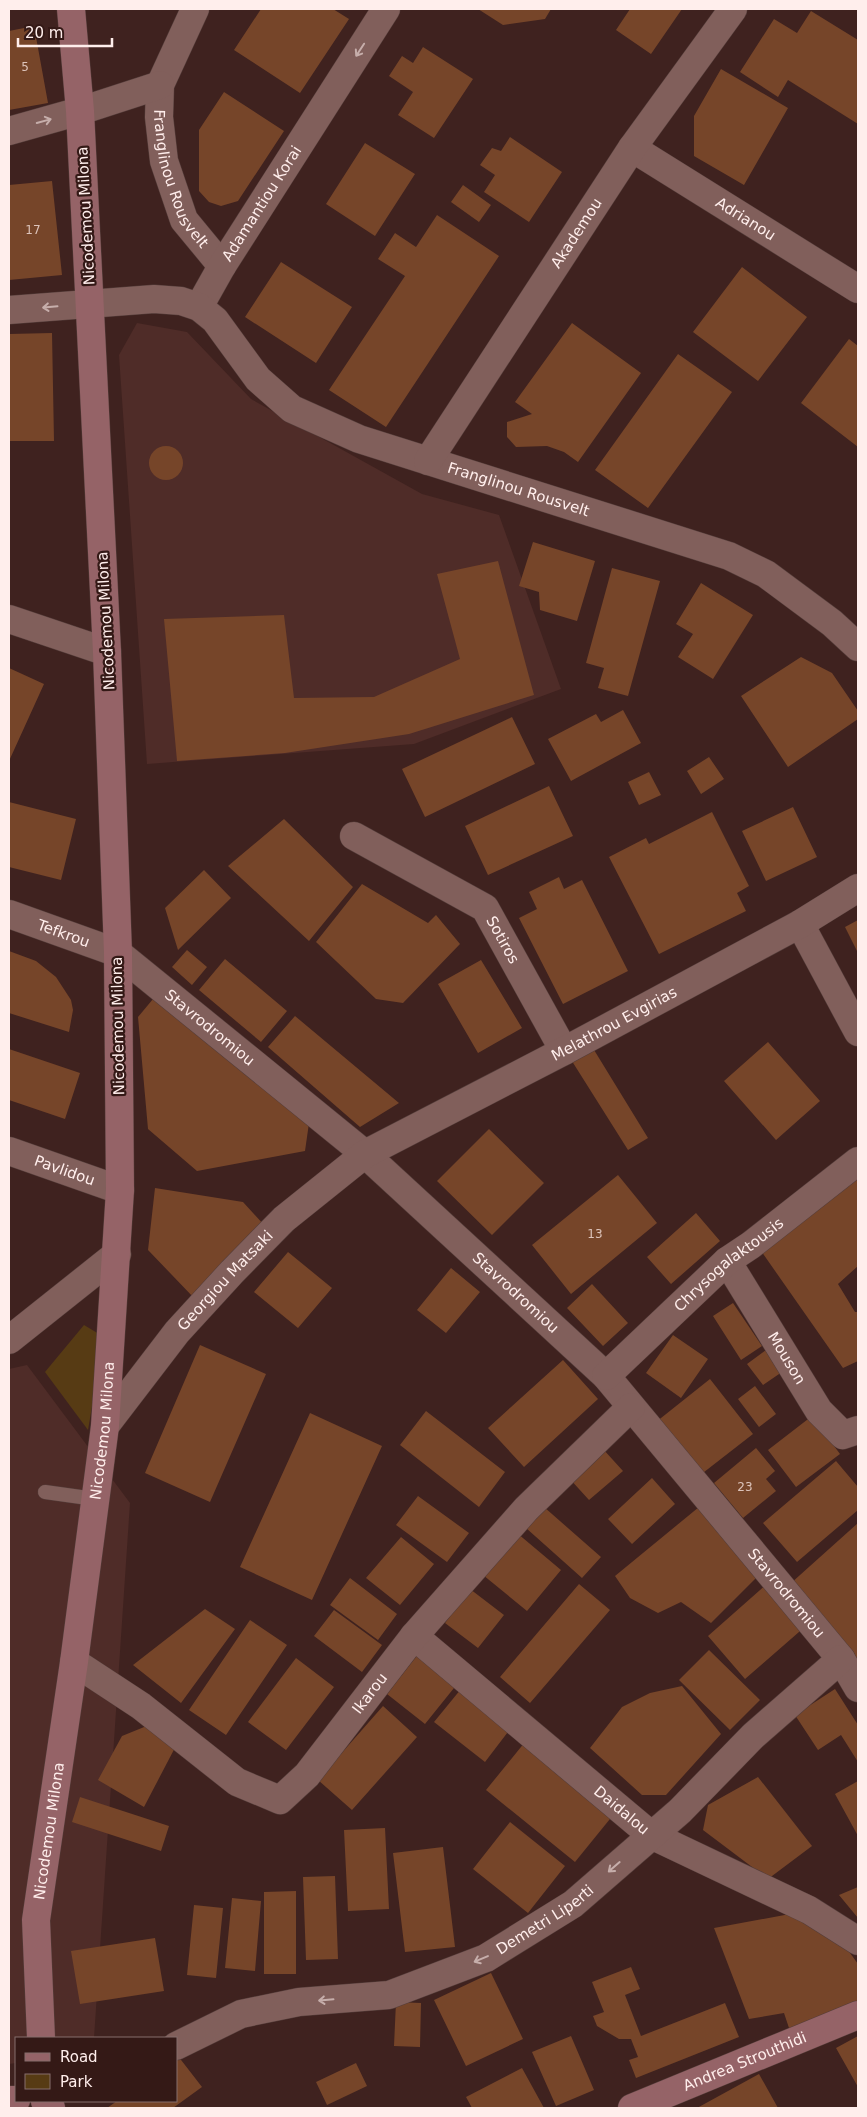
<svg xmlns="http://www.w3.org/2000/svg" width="867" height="2117" font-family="'DejaVu Sans',sans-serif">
<rect width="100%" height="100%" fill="#3f221f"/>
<path fill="#4f2c28" d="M137,323L187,332L251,399L422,494L499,515L561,689L414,744L147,764L119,355Z
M27,1365L130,1503L94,2038H16V2063L9,2064V1369Z"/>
<path fill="#573b14" d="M84,1325L104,1337L88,1430L45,1372Z"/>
<path fill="#764529" d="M261,9H333L349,19L300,93L234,50Z
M478,9H551L545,19L503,25Z
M630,9H682L651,54L616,30Z
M811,11L858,40V124L788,80L778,97L740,72L774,19L797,33Z
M34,26L48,103L9,110V31Z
M423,47L473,79L434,138L398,115L413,92L389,76L402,56L413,63Z
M721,69L788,108L744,185L694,156V116Z
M224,92L284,131L238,201L221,206L209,202L199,191V130Z
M510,137L562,172L529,222L484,192L495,175L480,165L492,148L501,151Z
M365,143L415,174L375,236L326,204Z
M52,181L62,275L9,280V185Z
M463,185L491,205L479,222L451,202Z
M437,215L499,256L386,427L329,390L405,276L378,259L395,233L416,247Z
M281,262L352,307L316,363L245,317Z
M742,267L807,317L758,381L693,332Z
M572,323L641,373L578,462L564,452L547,446L516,447L507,437V422L532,414L515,402Z
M52,333L54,441H9V334Z
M849,339L858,346V447L801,403Z
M678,354L732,392L648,508L595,470Z
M149 463a17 17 0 1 1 34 0a17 17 0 1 1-34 0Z
M533,542L595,561L577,621L540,610L539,592L519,586Z
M498,561L534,695L409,734L285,753L177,761L164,619L284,615L294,698L374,697L460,659L437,574Z
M612,568L660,581L628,696L598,688L604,668L586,663Z
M701,583L753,615L713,679L678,657L693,634L676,624Z
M801,657L832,673L858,711V719L788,767L741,696Z
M9,668L44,684L9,761Z
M623,710L641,743L571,781L548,739L596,714L601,722Z
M512,717L535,764L425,817L402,769Z
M709,757L724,779L701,794L687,771Z
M649,772L661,795L639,805L628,782Z
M549,786L573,836L488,875L465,826Z
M9,802L76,819L61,880L9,867Z
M793,807L817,857L766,881L742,831Z
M712,812L749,886L737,893L746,911L659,954L609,857L646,838L649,844Z
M284,819L353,887L309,941L228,866Z
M204,870L231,898L178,950L165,908Z
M559,877L564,889L582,880L628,971L563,1004L519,918L537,909L529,892Z
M362,884L428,923L436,915L460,944L403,1003L376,999L316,942Z
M858,920V953L845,927Z
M187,950L207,967L192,985L172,967Z
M9,951L36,961L56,977L71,1000L73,1010L69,1032L9,1013Z
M225,959L287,1011L261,1042L199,990Z
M481,960L522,1028L478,1053L438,984Z
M158,993L309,1123L305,1151L197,1171L148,1129L138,1017Z
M295,1016L399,1103L360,1127L268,1047Z
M768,1042L820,1101L776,1140L724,1081Z
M591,1045L648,1138L628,1150L570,1058Z
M9,1049L80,1073L65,1119L9,1100Z
M489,1129L544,1183L492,1235L437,1181Z
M858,1172V1266L838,1284L855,1312H858V1361L843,1368L759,1248Z
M618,1175L657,1223L571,1294L532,1245Z
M155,1188L243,1202L265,1226L195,1299L148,1250Z
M696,1213L720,1241L671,1284L647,1257Z
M288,1252L332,1288L298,1328L254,1292Z
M451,1268L480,1292L446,1333L417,1310Z
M592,1284L628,1323L603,1346L567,1308Z
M733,1303L762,1346L741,1360L713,1316Z
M673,1335L708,1359L681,1398L646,1373Z
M200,1345L266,1374L210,1502L145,1473Z
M766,1350L782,1372L763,1385L747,1364Z
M563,1360L598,1399L524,1467L488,1428Z
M710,1379L753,1434L699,1476L656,1422Z
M755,1386L776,1414L759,1427L738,1399Z
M426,1411L505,1472L479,1507L400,1445Z
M310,1413L382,1446L312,1600L240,1567Z
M812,1416L840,1454L796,1487L768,1450Z
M756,1448L775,1471L766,1479L776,1491L743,1518L714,1483Z
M603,1449L623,1471L589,1500L569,1478Z
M836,1461L858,1487V1510L797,1562L763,1523Z
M652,1478L675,1504L632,1544L608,1519Z
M418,1496L469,1533L447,1562L396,1525Z
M544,1507L601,1557L582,1578L526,1528Z
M699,1507L759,1575L711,1623L681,1602L658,1613L630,1598L615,1576Z
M858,1523V1661L790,1584Z
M517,1533L561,1570L527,1611L483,1575Z
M401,1537L434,1564L400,1605L366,1578Z
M350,1578L397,1614L378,1640L330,1605Z
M769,1582L807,1625L745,1679L708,1636Z
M579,1584L610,1610L530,1703L500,1677Z
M470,1589L504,1615L478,1648L445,1623Z
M205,1609L235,1629L181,1703L133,1665Z
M334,1610L382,1645L362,1672L314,1636Z
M250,1620L287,1645L226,1735L189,1710Z
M709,1650L760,1700L730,1730L679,1680Z
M419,1653L458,1683L425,1724L387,1694Z
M296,1658L334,1687L286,1750L248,1722Z
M682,1686L721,1734L666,1795H642L590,1748L622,1707L650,1693Z
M461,1689L511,1728L485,1762L434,1722Z
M835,1689L858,1725V1762L841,1735L818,1750L795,1715Z
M383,1706L417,1737L352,1810L318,1780Z
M154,1723L179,1740L144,1807L98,1780L122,1736Z
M525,1742L614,1814L575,1862L486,1790Z
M758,1777L812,1846L768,1879L703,1830L708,1805Z
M858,1781V1836L835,1794Z
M80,1797L169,1826L161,1851L72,1822Z
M510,1822L565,1866L528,1913L473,1869Z
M385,1828L389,1909L348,1911L344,1830Z
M443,1847L455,1947L405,1952L393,1853Z
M335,1876L338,1959L306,1960L303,1877Z
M858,1887V1918L839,1895Z
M296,1891V1974H264V1892Z
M232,1898L261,1901L255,1971L225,1968Z
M194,1905L223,1908L216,1978L187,1975Z
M790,1914L845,1946L858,1964V2001L790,2031L784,2013L749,2019L714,1928Z
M155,1938L164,1991L80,2004L71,1951Z
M631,1967L640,1989L625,1995L641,2036L725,2003L739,2037L636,2078L629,2060L638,2057L631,2039H619L597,2026L593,2016L604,2012L592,1982Z
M491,1973L523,2039L466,2066L434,2000Z
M396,2002L421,2003L420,2047L394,2046Z
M571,2036L594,2090L556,2106L532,2052Z
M858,2036V2087L836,2048Z
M178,2056L202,2087L173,2108H107L117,2101H176V2057Z
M356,2063L367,2086L327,2105L316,2082Z
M522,2068L544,2108H472L466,2097Z
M759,2074L778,2108H697Z"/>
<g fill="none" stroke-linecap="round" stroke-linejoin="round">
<defs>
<path id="lane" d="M45,1492L95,1499"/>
<g id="street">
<path id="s1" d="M195,9L160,85L159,117L164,161L184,220L222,266"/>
<path d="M9,131L80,111L160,85"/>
<path id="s2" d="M632,148L858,289"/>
<path id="s3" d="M199,307L222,266L386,9"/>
<path id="s4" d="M9,310L154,299L181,301L199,307L215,320L258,379L292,409L359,439L729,556L766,574L832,623L858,647"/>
<path id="s5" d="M428,461L632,148L733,9"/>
<path d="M9,619L107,652"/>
<path id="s6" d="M354,836L485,908L564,1051"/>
<path id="s7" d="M9,914L118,953L365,1154L606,1376L841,1659L858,1688"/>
<path d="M800,924L858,1032"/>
<path id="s8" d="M9,1151L120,1190"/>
<path id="s9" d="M727,1261L819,1411L843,1435L858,1430"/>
<path d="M9,1340L117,1254"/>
<path id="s10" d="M606,1376L727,1261L751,1245L858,1161"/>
<path id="s11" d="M105,1426L177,1332L232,1272L284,1219L365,1154L564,1051L800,924L858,888"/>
<path id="s12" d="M414,1636L651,1835L809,1910L858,1941"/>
<path id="s13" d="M74,1662L141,1706L237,1782L280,1800L307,1775L414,1636L526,1509L631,1407"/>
<path id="s14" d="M176,2046L241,2014L299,2002L389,1995L486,1958L573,1904L680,1811L753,1736L841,1659"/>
</g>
<g id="secondary">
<path id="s15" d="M41,2038L36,1920L74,1662L105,1426L120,1190L118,953L107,652L80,111L71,9"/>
<path d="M9,2100H16"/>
<path d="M45,2101L51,2108"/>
<path id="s16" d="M632,2108L858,2015"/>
</g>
</defs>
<use href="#lane" stroke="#543d3a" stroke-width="15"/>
<use href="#street" stroke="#543d3a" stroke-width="29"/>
<use href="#secondary" stroke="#543d3a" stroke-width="29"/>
<use href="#lane" stroke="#815f5b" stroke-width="14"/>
<use href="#street" stroke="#815f5b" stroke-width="28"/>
<use href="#secondary" stroke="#956367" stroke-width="28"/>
</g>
<defs><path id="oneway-shaft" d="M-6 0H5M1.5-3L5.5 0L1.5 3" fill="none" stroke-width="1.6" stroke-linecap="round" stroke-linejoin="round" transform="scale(1.25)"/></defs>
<g stroke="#c6aeab">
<use href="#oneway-shaft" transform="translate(360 50) rotate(123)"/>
<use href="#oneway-shaft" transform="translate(44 121) rotate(-15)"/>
<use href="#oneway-shaft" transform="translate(50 307) rotate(175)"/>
<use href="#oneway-shaft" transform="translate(614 1867) rotate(139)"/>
<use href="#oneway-shaft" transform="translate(481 1959) rotate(157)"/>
<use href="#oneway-shaft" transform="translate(326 2000) rotate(175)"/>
</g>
<g text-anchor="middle" stroke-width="4.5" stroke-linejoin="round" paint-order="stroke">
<g font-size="12" fill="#ddc4bb">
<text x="25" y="71">5</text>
<text x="33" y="234">17</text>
<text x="595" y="1238">13</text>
<text x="745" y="1491">23</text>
</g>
<g font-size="15" fill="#ffeeec" stroke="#341916">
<text dy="5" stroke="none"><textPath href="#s1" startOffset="182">Franglinou Rousvelt</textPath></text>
<text dy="5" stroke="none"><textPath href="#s3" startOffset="121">Adamantiou Korai</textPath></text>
<text transform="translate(86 216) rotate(-93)" y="5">Nicodemou Milona</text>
<text dy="5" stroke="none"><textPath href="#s2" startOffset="134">Adrianou</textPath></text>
<text dy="5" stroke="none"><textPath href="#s5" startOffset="272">Akademou</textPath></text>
<text dy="5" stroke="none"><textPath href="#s4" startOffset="571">Franglinou Rousvelt</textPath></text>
<text transform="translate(106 621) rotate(-93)" y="5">Nicodemou Milona</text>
<text dy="5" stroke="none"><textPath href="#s7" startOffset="58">Tefkrou</textPath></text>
<text dy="5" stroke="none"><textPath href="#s6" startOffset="186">Sotiros</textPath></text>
<text dy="5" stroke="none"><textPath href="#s11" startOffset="659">Melathrou Evgirias</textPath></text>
<text transform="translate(118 1026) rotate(-91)" y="5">Nicodemou Milona</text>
<text dy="5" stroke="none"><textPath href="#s7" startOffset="234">Stavrodromiou</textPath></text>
<text dy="5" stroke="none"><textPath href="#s8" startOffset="59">Pavlidou</textPath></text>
<text dy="5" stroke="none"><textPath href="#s10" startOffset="166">Chrysogalaktousis</textPath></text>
<text dy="5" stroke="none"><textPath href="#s11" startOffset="189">Georgiou Matsaki</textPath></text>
<text dy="5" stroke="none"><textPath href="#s7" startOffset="639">Stavrodromiou</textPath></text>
<text dy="5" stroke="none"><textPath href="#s9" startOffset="114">Mouson</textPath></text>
<text dy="5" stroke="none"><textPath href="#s15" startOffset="612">Nicodemou Milona</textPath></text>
<text dy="5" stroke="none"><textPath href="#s7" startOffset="1044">Stavrodromiou</textPath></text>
<text dy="5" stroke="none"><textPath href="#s13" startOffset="389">Ikarou</textPath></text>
<text dy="5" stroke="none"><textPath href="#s12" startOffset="271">Daidalou</textPath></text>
<text dy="5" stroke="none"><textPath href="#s15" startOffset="208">Nicodemou Milona</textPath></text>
<text dy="5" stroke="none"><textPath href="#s14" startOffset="396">Demetri Liperti</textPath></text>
<text dy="5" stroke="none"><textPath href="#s16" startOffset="122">Andrea Strouthidi</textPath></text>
</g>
</g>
<rect width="867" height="2117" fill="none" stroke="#ffeeec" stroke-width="20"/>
<rect x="15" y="2037" width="162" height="65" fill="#341916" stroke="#856e6c"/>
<rect x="25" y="2053" width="25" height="8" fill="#956367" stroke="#856e6c"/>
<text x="60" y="2062" font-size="15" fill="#ffeeec">Road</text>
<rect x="25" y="2074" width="25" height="15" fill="#573b14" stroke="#856e6c"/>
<text x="60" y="2087" font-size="15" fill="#ffeeec">Park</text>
<path d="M18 38v8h94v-8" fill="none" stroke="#ffeeec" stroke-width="2.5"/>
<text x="25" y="38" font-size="15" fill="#ffeeec" stroke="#341916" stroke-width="4" paint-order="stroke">20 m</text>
</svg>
